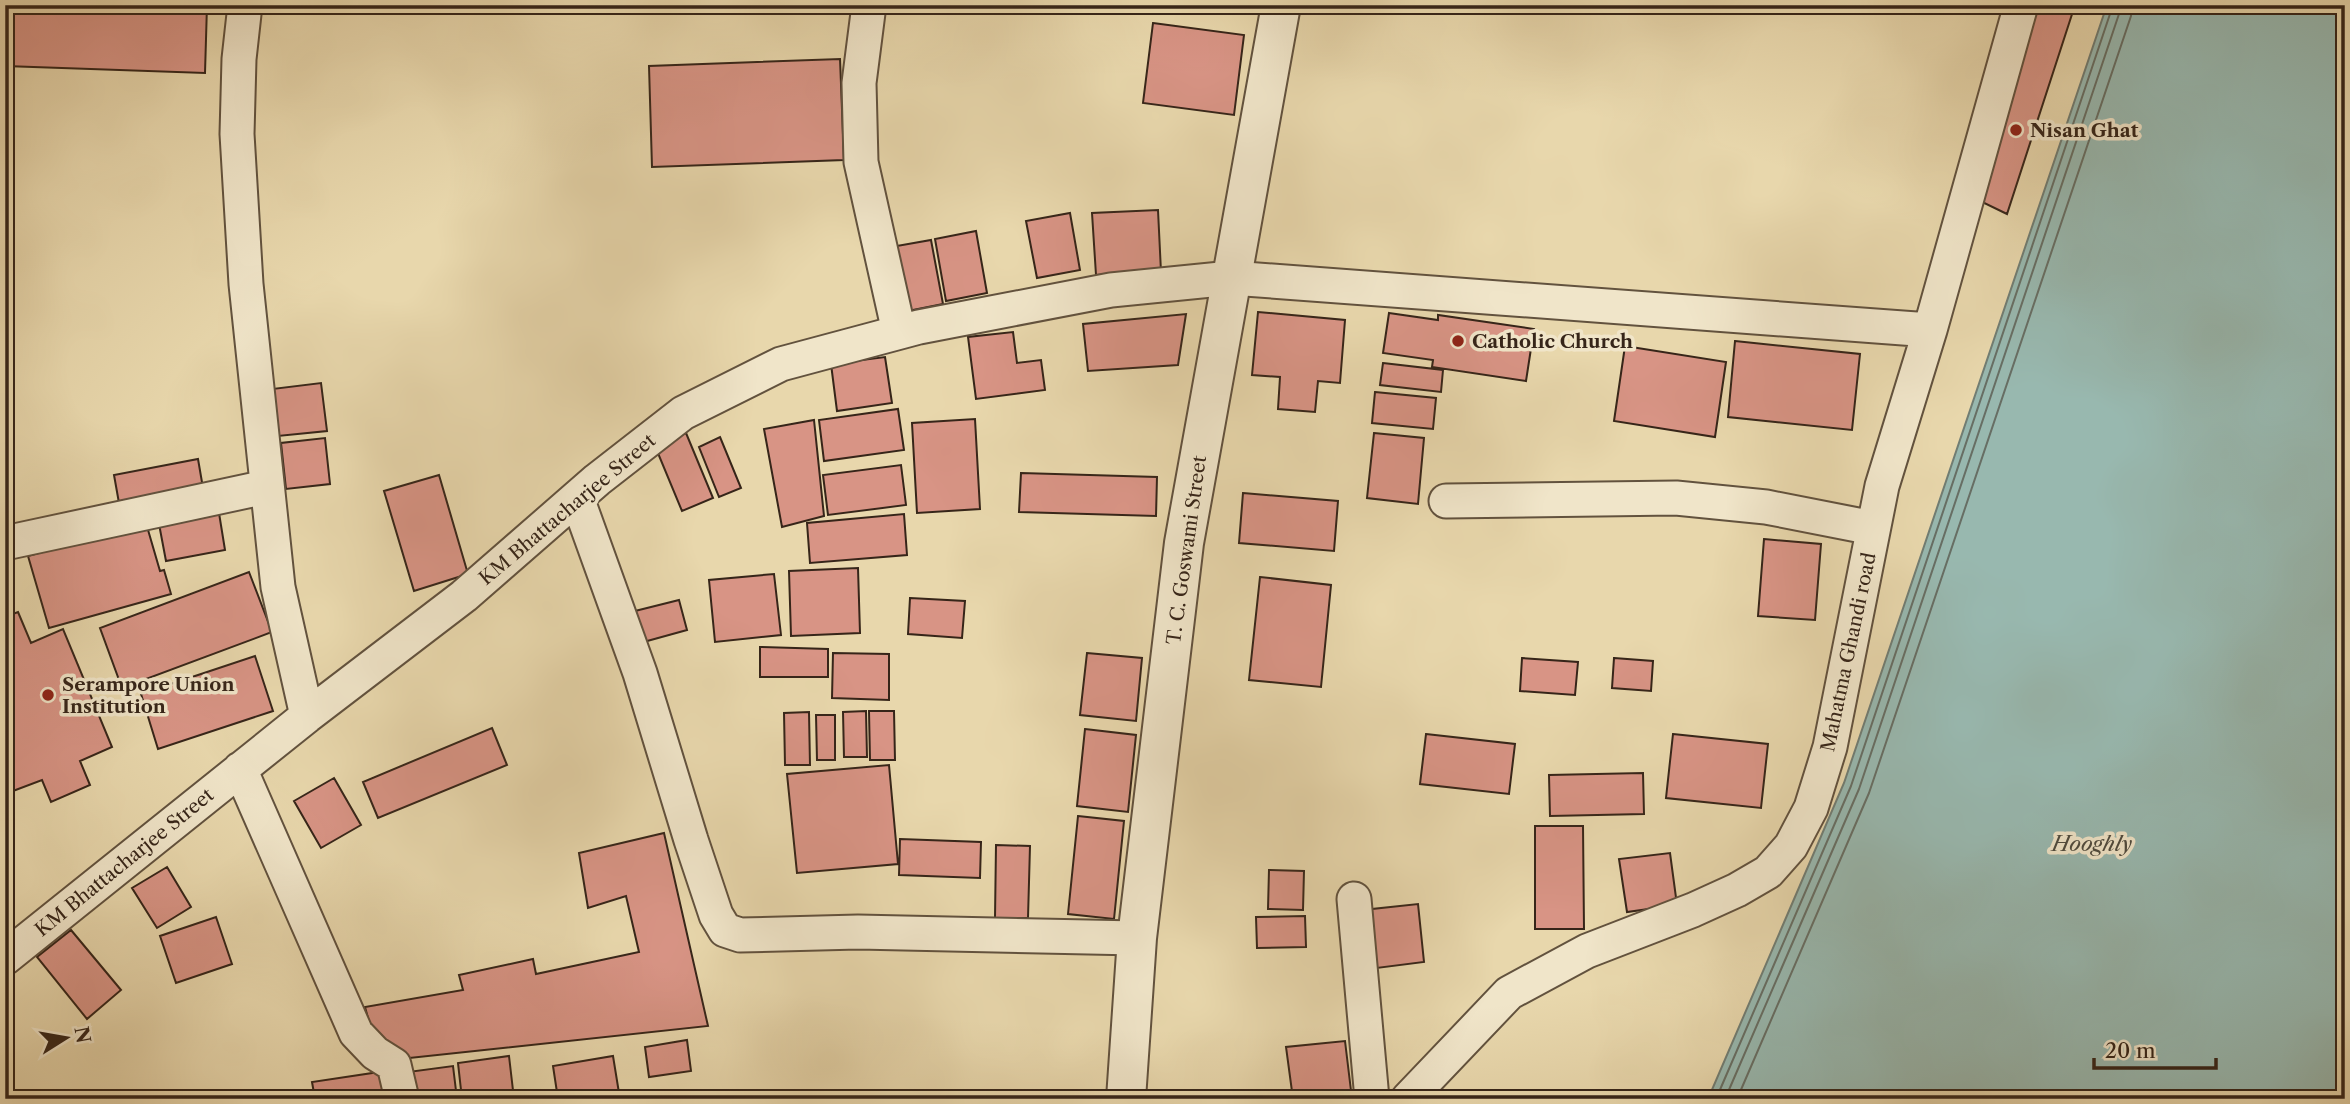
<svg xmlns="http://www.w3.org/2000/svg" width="2350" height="1104" font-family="'Libre Caslon Text',serif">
<rect width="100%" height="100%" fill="#e8d7ac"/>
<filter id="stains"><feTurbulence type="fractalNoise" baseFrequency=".00286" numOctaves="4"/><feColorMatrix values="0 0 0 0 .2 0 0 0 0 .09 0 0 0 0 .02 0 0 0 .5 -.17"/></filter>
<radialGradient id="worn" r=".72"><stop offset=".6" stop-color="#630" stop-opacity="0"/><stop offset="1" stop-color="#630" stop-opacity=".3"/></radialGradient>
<path fill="#98b8af" stroke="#717d73" stroke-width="2" d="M2107,5H2345V1099H1708L1844,783Z"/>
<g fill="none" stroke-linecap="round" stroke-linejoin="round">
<path stroke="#676e64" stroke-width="2" d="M1716,1099L1851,786L2113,5
M1725,1099L1859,789L2122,5
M1737,1099L1869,793L2131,16L2132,5"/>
</g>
<path fill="#d89485" stroke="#362519" stroke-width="2" d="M5,5H207L205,73L5,66Z
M2036,5H2075L2007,214L1978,200Z
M1153,23L1244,35L1234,115L1143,103Z
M840,59L844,160L652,167L649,66Z
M1158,210L1161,272L1096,275L1092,213Z
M1070,213L1080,270L1037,278L1026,221Z
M976,231L987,293L946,301L935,239Z
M931,240L943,304L903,312L891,247Z
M1258,312L1345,320L1340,383L1318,381L1315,412L1278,409L1280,377L1252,375Z
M1389,313L1438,320V315L1534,329L1526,381L1432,367L1433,360L1383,353Z
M1186,314L1178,365L1088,371L1083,324Z
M1013,332L1017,363L1041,360L1045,390L976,399L968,337Z
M1735,341L1860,354L1852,430L1728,417Z
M1625,346L1726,362L1715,437L1614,421Z
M885,357L892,403L837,411L831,364Z
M1383,363L1443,370L1441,392L1380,385Z
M321,383L327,431L278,436L272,389Z
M1375,392L1436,398L1433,429L1372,423Z
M898,409L904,450L824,461L819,420Z
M975,419L980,509L917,513L912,423Z
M814,420L824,516L782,527L764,429Z
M686,433L713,498L682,511L655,446Z
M1374,433L1424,438L1418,504L1367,498Z
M720,437L741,488L719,497L699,447Z
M325,438L330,484L286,489L281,443Z
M198,459L203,488L119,503L114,475Z
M901,465L906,505L828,515L823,475Z
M1021,473L1157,477L1156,516L1019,512Z
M439,475L468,574L414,591L384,491Z
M1243,493L1338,501L1334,551L1239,543Z
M219,513L225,550L166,561L159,524Z
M904,514L907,555L810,563L807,523Z
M146,523L160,571L164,570L171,594L49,628L28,556Z
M1764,539L1821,544L1815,620L1758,616Z
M858,568L860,633L791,636L789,571Z
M249,572L272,632L122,688L100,628Z
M774,574L781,635L715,642L709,580Z
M1260,577L1331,585L1321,687L1249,680Z
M910,598L965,601L962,638L908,634Z
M679,600L687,630L640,643L631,612Z
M18,612L31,643L63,629L112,747L80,761L90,785L51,802L42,780L5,794V617Z
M760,647L828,649V677H760Z
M833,653L889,654V700L832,698Z
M1087,653L1142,658L1136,721L1080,715Z
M255,656L273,711L158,749L141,694Z
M1522,658L1578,662L1575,695L1520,691Z
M1614,658L1653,661L1651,691L1612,688Z
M866,711L867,757H844L843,712Z
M869,711H894L895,760H870Z
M809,712L810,765H785L784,713Z
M816,715H835V760H817Z
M492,728L507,765L378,818L363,782Z
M1085,729L1136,735L1128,812L1077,806Z
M1426,734L1515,744L1509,794L1420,784Z
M1673,734L1768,744L1761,808L1666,798Z
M889,765L898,864L797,873L787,774Z
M1643,773L1644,814L1550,816L1549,775Z
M334,778L361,825L321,848L294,801Z
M1078,816L1124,821L1114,919L1068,914Z
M1535,826H1583L1584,929H1535Z
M664,833L708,1026L400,1059L374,1040L365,1007L463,990L459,975L533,959L536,974L639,952L626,896L588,908L579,853Z
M900,839L981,842L980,878L899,875Z
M996,845L1030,846L1028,918H995Z
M1670,853L1677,905L1627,912L1619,859Z
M167,867L191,907L157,928L132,888Z
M1269,870L1304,871L1303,910L1268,909Z
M1418,904L1424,962L1369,969L1363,910Z
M1305,916L1306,947L1257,948L1256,917Z
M216,917L232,964L176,983L160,936Z
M71,930L121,990L87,1019L37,957Z
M687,1040L691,1071L649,1077L645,1047Z
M1345,1041L1352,1099H1293L1286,1047Z
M509,1056L514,1099H462L458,1063Z
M613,1056L619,1093L579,1099H558L553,1066Z
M453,1066L457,1099H413L408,1072Z
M386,1071L390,1099H315L312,1082Z
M1473,1093L1514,1099H1472Z
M1148,1094L1206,1099H1147Z"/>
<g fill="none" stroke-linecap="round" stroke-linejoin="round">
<defs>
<path id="minor" d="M245,5L239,59L237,134L246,284L278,587L307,716
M869,5L859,83L861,162L899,332
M577,498L640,673L691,840L716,915L725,930L740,935L858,932L1137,938
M1446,501L1676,498L1766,507L1873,528
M5,543L266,487
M240,769L356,1033L375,1053L394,1065L402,1099
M1354,899L1372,1099
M5,958L307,716L464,596L597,480L683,413L781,364L919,327L1111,290L1231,278L1930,330
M1408,1099L1509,993L1587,951L1693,910L1737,890L1768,872L1791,846L1811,808L1830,747L1882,486L1930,330L2021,5"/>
<path id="tertiary" d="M1126,1099L1137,938L1184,543L1281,5"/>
</defs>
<use href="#minor" stroke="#62523e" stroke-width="37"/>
<use href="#tertiary" stroke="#62523e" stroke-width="42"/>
<use href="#minor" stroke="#f0e5c9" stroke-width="33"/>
<use href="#tertiary" stroke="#f0e5c9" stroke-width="38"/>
</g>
<g fill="#8f2418" stroke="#f0e5c9" stroke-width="2.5">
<circle cx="2016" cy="130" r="7"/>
<circle cx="1458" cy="341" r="7"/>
<circle cx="48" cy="695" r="7"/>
</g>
<g text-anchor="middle" stroke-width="7" stroke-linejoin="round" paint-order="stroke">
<g font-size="19" font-weight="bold" fill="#362519" stroke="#f0e5c9" text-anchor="start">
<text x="2030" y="137">Nisan Ghat</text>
<text x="1472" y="348">Catholic Church</text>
<text x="62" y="691">Serampore Union<tspan x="62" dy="22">Institution</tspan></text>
</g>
<g font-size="19" fill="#362519" stroke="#f0e5c9">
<text transform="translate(567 509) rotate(-40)" y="7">KM Bhattacharjee Street</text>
<text transform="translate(1186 550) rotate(-82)" y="7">T. C. Goswami Street</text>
<text transform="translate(1848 652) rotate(-78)" y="7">Mahatma Ghandi road</text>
<text transform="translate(124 862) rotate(-39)" y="7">KM Bhattacharjee Street</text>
</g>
<g font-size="21" font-style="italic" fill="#4e4a3e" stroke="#f0e5c9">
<text x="2092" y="851">Hooghly</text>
</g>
</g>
<rect width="2350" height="1104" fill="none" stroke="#e8d7ac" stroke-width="28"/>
<rect x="7" y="7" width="2336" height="1090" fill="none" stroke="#362519" stroke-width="3.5"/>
<rect x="14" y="14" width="2322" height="1076" fill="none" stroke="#362519" stroke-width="2"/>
<g transform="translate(66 1038) rotate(79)" stroke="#f0e5c9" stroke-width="5" paint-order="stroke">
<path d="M0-5L12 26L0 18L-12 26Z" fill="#362519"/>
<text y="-10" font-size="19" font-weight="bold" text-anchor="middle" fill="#362519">N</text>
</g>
<path d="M2094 1058v10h122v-10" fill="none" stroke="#362519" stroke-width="3.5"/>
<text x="2105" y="1058" font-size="21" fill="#362519" stroke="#f0e5c9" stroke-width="5" paint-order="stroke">20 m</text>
<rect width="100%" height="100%" filter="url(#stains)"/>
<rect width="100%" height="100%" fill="url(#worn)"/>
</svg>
